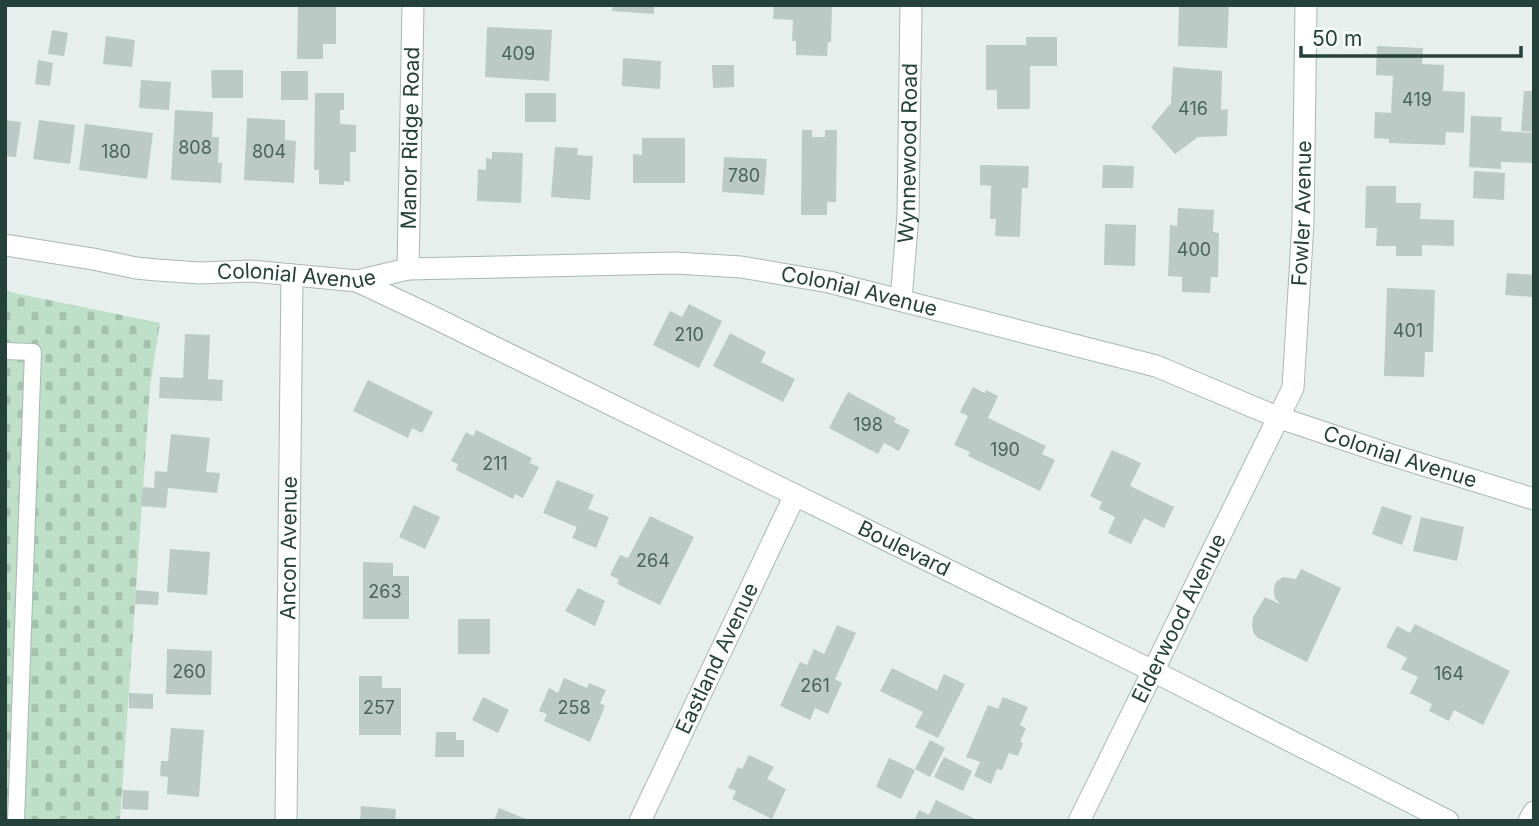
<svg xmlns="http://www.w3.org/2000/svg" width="1539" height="826" font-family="Inter,sans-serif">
<defs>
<pattern id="cemetery-stones" width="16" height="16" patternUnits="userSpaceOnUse" patternTransform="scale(1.75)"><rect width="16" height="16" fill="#bfe0c8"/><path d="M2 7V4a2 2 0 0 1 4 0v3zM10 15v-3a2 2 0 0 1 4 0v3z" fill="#a4c1ad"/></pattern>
</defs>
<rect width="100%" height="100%" fill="#e6efeb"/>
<path fill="url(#cemetery-stones)" d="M5,291L160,323L150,387L120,821H5Z"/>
<path fill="#bbcac4" d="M298,5H336V44H323V59H297Z
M613,5H654V14L612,11Z
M774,5H832L831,42H828L827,56L796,55V41H792L793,20L773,19Z
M1179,5H1229L1227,48L1178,46Z
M487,27L552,30L549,81L485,77Z
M52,30L68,33L64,56L48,54Z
M106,36L135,40L132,67L103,64Z
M1026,37H1057V66H1030V109H997V90H986V45H1026Z
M1377,46L1423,48L1422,64L1444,65L1443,91L1465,92L1464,133L1446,132L1445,145L1389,143V139L1374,138L1375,112L1391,113L1393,76L1376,75Z
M623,58L661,61L660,89L622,86Z
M38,60L53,63L50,86L35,84Z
M712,65H734V87L713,88Z
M1173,67L1222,71L1221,110L1228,109L1227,136L1198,137L1175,154L1151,127L1171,103Z
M211,70H243V98H212Z
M281,71H308V100H281Z
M141,80L171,82L169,110L139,108Z
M1524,91H1534V132L1521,131Z
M315,93H344V110H340V124L356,125V152H350V182L344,181V185L319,184V170H314Z
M525,93H556V122H525Z
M175,110L213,112L212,137H219L218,163H222L221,183L171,180Z
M1471,116L1502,117L1501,131L1534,133V163L1501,162V169L1469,167Z
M247,118L285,120V140L296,141L294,183L244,180Z
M5,120L21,122L16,157L5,156Z
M39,120L75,125L70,164L33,159Z
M85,124L153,133L147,179L79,170Z
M802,130H812V137H825V130H837L836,202H827V215H801Z
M642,138H685V183H633V154L642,155Z
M555,147L578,148L577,155L593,156L590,200L551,197Z
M492,152L523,153L521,203L477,201L478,169L486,170V158L492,159Z
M724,157L767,159L764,195L722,192Z
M980,165L1029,166L1028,188H1022L1020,237L995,236L996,219H990L991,186L980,185Z
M1103,165L1134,166L1133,188H1102Z
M1474,171L1505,173L1504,200L1473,198Z
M1366,186H1396V203H1421L1420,219L1454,220V246L1422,245V256H1396V246H1376L1377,228H1365Z
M1178,208L1214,210L1213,232L1219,233L1218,277H1211L1210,293L1182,292V277L1168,276L1170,225L1177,226Z
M1105,224L1136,225L1135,266L1104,265Z
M1507,273L1534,275L1533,297L1505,295Z
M1387,288L1435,290L1433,352H1425L1424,377L1384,376Z
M689,304L722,321L699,368L653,345L670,311L682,317Z
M730,333L766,352L761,362L795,379L783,402L713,366Z
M185,334L210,335L208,379L223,380L222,401L159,398L160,377L183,378Z
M368,380L433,412L422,433L412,428L408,438L353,411Z
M973,387L985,393L986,390L998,396L988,418L1046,446L1042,454L1055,460L1040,491L968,456L970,452L954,445L968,416L960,412Z
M848,392L896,418L894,422L910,430L899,451L884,443L878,454L829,428Z
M476,430L532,458L530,463L539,467L523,498L515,494L513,499L456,470L458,464L451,461L466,432L473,436Z
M171,434L210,438L206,472L220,473L217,493L168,488L166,508L141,506L143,487L154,488L155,471L167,472Z
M1112,450L1141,463L1130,486L1174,507L1164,528L1144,518L1131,544L1108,533L1115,517L1099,509L1102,502L1090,496Z
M557,480L594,495L588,509L609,517L596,548L572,538L577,527L543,513Z
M414,505L440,517L425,549L399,537Z
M1382,506L1412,516L1402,545L1372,534Z
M650,516L694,537L660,605L617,584L619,580L610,575L620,555L628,558Z
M1421,517L1464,527L1457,561L1413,551Z
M170,549L210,552L207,595L167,592Z
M363,562L393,563V576H409V619H363Z
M1301,569L1341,588L1307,662L1258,638L1254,634L1252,626L1253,617L1265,597L1280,604L1275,598L1274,594V587L1276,582L1283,577L1296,579Z
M578,588L605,601L595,626L565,611Z
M136,590L159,592L158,605L135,604Z
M458,619H490V654H458Z
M1415,624L1510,671L1483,725L1454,710L1449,721L1429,711L1432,704L1410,693L1418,677L1401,669L1407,658L1386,647L1397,626L1410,633Z
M837,625L856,633L835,679L842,683L828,714L815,708L810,720L780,706L800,662L807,665L814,649L824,654Z
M167,649L212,651L211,695L166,694Z
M892,668L937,690L944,674L965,684L938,738L915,727L923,712L880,691Z
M359,676H382V688H401V735H359Z
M564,678L587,688L589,683L606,690L600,703L605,706L590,742L544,721L547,714L539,711L549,688L558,693Z
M129,693L153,694V709L129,708Z
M483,697L509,710L498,733L472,720Z
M1003,697L1028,707L1020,725L1026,728L1020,742L1023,743L1018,756L1009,753L1002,770L997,769L991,784L974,776L980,762L966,757L988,705L998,709Z
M171,728L204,730L199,797L167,794L168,777L160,776L161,761H168Z
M436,732H456V740H464V757H435Z
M930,740L945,748L930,777L915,769Z
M749,755L774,767L767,779L786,789L772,819L732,799L736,791L728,788L738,767L742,769Z
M944,757L972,771L963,791L934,777Z
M889,758L915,770L901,799L876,787Z
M123,790L149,791L148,810L122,809Z
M936,800L979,821H914L919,810L929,815Z
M361,806L396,809L395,821H360Z
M499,808L530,821H494Z"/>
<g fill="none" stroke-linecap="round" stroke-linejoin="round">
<defs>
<path id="service" d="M5,351L33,352L16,821"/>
<g id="minor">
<path id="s1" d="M408,269L413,5"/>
<path id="s2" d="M901,300L908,215L911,5"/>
<path id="s3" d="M286,821L292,275"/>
<path id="s4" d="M640,821L795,495"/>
<path id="s5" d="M1079,821L1293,388L1303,223L1306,5"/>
<path d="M1529,821L1534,812"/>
</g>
<g id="tertiary">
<path id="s6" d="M5,245L93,259L136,268L157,270L200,273L251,271L357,281L408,269L675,263L741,267L829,282L1156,366L1277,417L1388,454L1534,499"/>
<path id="s7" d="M357,281L429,315L1153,671L1448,821"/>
</g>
</defs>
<use href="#service" stroke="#a8b8b2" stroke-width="18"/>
<use href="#minor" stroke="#a8b8b2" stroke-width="23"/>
<use href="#tertiary" stroke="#a8b8b2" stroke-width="23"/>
<use href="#service" stroke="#fff" stroke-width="16"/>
<use href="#minor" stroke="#fff" stroke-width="21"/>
<use href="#tertiary" stroke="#fff" stroke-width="21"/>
</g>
<g text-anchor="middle" stroke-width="7" stroke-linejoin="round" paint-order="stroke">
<g font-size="18" fill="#4a645c">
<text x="518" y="60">409</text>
<text x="1417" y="106">419</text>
<text x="1193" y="115">416</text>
<text x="195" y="154">808</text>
<text x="116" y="158">180</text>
<text x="269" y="158">804</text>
<text x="744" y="182">780</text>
<text x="1194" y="256">400</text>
<text x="1408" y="337">401</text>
<text x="689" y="341">210</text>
<text x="868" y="431">198</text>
<text x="1005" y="456">190</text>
<text x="495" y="470">211</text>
<text x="653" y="567">264</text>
<text x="385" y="598">263</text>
<text x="189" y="678">260</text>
<text x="1449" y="680">164</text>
<text x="815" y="692">261</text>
<text x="379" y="714">257</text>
<text x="574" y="714">258</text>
</g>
<g font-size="21" fill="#24423a" stroke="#f7fbf9">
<text dy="7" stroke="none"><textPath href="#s1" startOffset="131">Manor Ridge Road</textPath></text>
<text dy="7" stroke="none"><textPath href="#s2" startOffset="147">Wynnewood Road</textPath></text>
<text dy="7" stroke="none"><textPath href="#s5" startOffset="658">Fowler Avenue</textPath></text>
<text dy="7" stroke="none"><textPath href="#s6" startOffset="294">Colonial Avenue</textPath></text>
<text dy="7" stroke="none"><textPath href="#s6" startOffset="861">Colonial Avenue</textPath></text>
<text dy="7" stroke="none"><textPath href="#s6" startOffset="1428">Colonial Avenue</textPath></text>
<text dy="7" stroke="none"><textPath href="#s3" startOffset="273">Ancon Avenue</textPath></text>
<text dy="7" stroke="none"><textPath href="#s7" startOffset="609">Boulevard</textPath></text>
<text dy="7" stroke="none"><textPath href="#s5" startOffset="226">Elderwood Avenue</textPath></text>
<text dy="7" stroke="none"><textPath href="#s4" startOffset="180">Eastland Avenue</textPath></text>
</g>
</g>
<rect width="1539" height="826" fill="none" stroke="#24423a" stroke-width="14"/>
<path d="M1301 46v10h220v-10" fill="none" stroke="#24423a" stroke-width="3.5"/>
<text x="1312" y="46" font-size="21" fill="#24423a" stroke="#f7fbf9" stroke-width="5" paint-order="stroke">50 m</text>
</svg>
